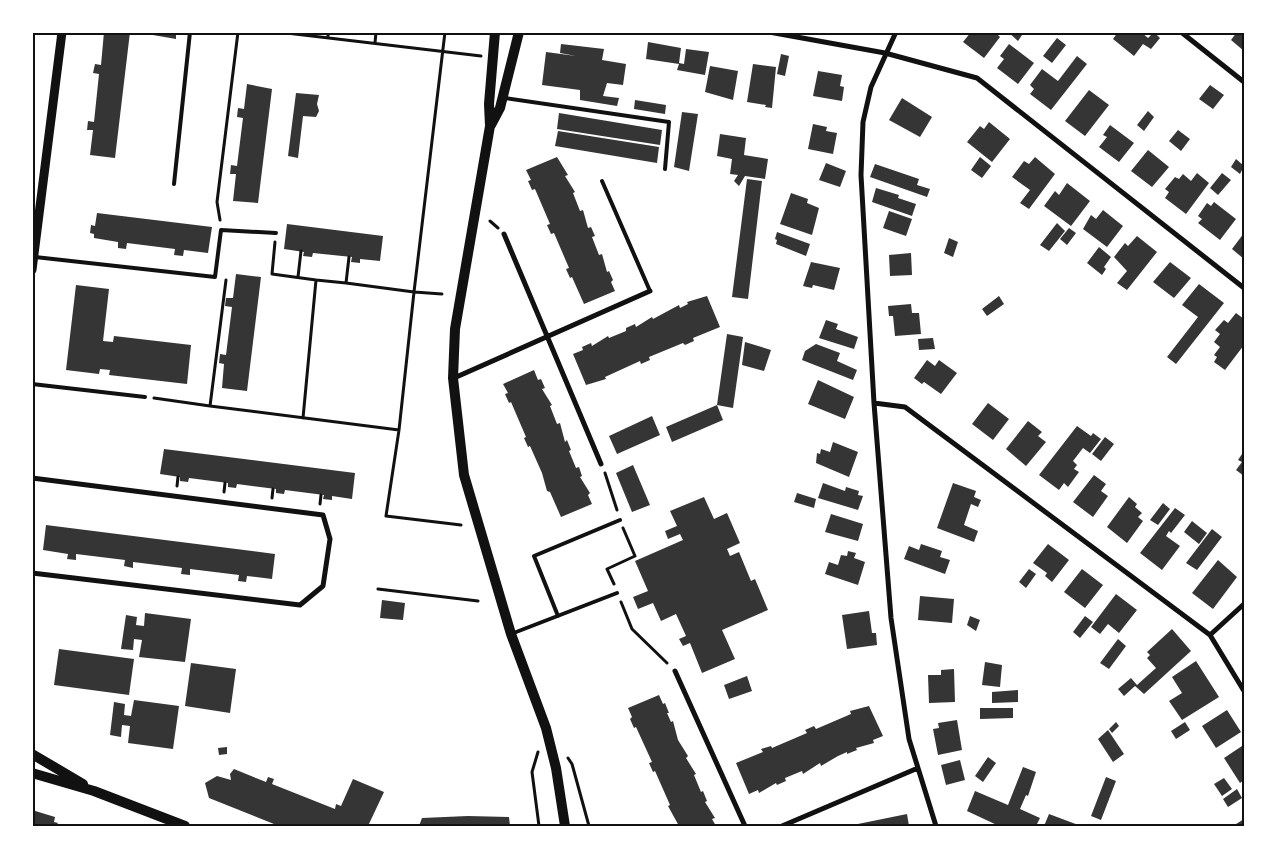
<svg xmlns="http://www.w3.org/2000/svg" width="1277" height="859" font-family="'PT Sans Narrow',sans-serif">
<rect width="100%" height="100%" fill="#fff"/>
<path fill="#353535" d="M104,32H130L115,158L90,155L93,130H87L88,121L94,122L99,74L93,73L95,64L101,65Z
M153,32H176V39L153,35Z
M971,32H995L1000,37L984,58L963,42Z
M1008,32H1024L1018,41Z
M1118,32H1141L1148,38L1154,32L1160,38L1151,49L1143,44L1134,56L1113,39Z
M1237,32H1244V51L1231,40Z
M1057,38L1066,45L1052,63L1043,56Z
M648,42L681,48L679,63L684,64L686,49L709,52L705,75L677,70L679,64L646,59Z
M561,44L604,49L602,60L626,64L623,85L607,83L603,96L619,98L617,106L580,100V90L542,85L546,52L576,56L560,53Z
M1009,44L1034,63L1018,84L997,68L1004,59L1000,56Z
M781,54L789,56L785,76L777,74Z
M1077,56L1087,64L1051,110L1030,94L1034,89L1030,85L1042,69L1058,81Z
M753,64L776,67L772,108L765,107L766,105L747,102Z
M710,66L738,71L733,100L705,92Z
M818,71L842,75L840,86L844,87L842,101L813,96Z
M247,84L272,89L258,203L233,201L236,174H230L231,165L237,166L243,118L237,117L238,108L244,109Z
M1210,85L1224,95L1213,109L1199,99Z
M1089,90L1109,105L1085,136L1065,121Z
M296,93L319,95L317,104L319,111L316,117L303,116L298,158L288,156Z
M902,98L932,117L920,137L889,120Z
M635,100L666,105L665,114L634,109Z
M1148,111L1154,117L1144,131L1137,125Z
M682,112L698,114L689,171L674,167Z
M559,113L662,130L660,145L557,129Z
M989,122L1010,139L992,162L967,142L980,126L984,129Z
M813,124L827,127L826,131L837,133L833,154L808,149Z
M1110,125L1134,143L1119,162L1099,147L1107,137L1103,135Z
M1178,130L1190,139L1181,151L1169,141Z
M558,131L659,147L657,163L555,146Z
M720,134L746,138L744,155L768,159L765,179L745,176L739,186L734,181L738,175L730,174L732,159L717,156Z
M1148,150L1169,167L1152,187L1131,171Z
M557,157L568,175L565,176L575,192L573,193L580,211L583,210L588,228L591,227L595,236L592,237L599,255L602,254L607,272L609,271L613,280L611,282L615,291L584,304L572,277L570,278L566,269L569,268L554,233L551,234L547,225L550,224L535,189L532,190L528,181L531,180L526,170Z
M980,157L991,166L982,178L971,170Z
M1035,157L1055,174L1029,209L1020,203L1030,190L1012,177L1024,161L1029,164Z
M1236,159L1244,166L1240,174L1231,167Z
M826,163L846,171L840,187L819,180Z
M875,164L919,179L917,185L930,189L927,197L870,177Z
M1197,173L1209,183L1186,214L1165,198L1169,192L1165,189L1175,177L1179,179L1183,174L1191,181Z
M1222,173L1231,180L1218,195L1210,188Z
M747,179L762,181L748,299L732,297Z
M1067,183L1090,201L1071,226L1044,206L1055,191L1059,195Z
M876,188L899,195L898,198L916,204L912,216L872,202Z
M791,193L808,199L807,203L819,208L812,235L780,224Z
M1214,202L1236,219L1220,240L1198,223L1202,219L1198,216L1207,203L1211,206Z
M1103,210L1123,226L1107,247L1083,229L1091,215L1096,219Z
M889,211L912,219L906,236L883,228Z
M97,213L212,227L208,253L184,250L183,256L174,255L175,249L127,243L126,249L118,248V242L94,238V234L90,233L91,225L95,226Z
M1057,223L1065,231L1049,251L1040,245Z
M287,224L383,236L380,261L360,259V263L351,262L352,257L313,253L312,257L303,256L304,252L284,249Z
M1069,228L1076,233L1067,245L1060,239Z
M777,232L810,244L806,256L776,244L777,240L775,239Z
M1244,233V259L1232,249Z
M1137,236L1157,252L1127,290L1117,283L1127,271L1114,257L1125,243L1128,246Z
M949,238L958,242L953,257L944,253Z
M1099,247L1111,257L1104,267L1106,269L1102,275L1087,263Z
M911,253L912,275L890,276L889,255Z
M811,262L840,268L834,290L813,285L812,288L803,286Z
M1170,262L1191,278L1174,298L1153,282Z
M236,274L261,277L247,391L222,388L224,364L219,363L220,354L226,355L232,307L225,306L226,298H233Z
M1199,284L1224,303L1176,364L1167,357L1198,317L1182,305Z
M76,285L109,289L103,341L113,342L114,336L191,345L187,384L109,375L110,370L100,369L99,374L66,370Z
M707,296L720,327L693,338L694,341L685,345L683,343L649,357L650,360L641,364L640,361L605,377L606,379L586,385L573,354L583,350L582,347L591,343L592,346L608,336L609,338L626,331V328L635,324L636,327L652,317L653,319L679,305L680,308L688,304L687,302Z
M999,296L1004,304L987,316L982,309Z
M911,304L912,313H919L921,334L895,336L893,316H889L888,306Z
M1236,313L1244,319V345L1225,370L1214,362L1217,357L1214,355L1220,347L1214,342L1220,334L1215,330L1224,320L1228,323Z
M826,320L838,324L836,329L858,337L854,349L819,338Z
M727,334L743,337L733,408L717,405Z
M933,338L935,349L919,350L918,339Z
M745,342L771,350L764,371L742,365Z
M816,344L840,353L837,361L857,370L853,380L802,360L805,351Z
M927,360L935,366L939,360L957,373L941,394L924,382L922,384L914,378Z
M534,370L538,380L541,379L545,388L542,389L552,405L550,406L557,424L560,423L565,442L567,440L571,450L569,451L576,468L579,467L582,476L580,477L590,493L588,495L592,504L561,517L550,492L547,491L542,473L530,446L528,447L524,438L526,437L511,402L509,403L505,394L508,393L503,384Z
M818,380L854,397L845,419L808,404Z
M988,403L1009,419L993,440L972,424Z
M717,405L723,420L672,442L666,427Z
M652,416L660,435L617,454L609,436Z
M1028,421L1042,432L1038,436L1046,442L1026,466L1006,449Z
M1077,426L1091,436L1093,433L1101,439L1090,453L1083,448L1073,461L1077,465L1074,469L1079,472L1068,487L1064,483L1059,490L1039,475Z
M1105,437L1114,444L1101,461L1092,454Z
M833,442L858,452L849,477L816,463L817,453L820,454L821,449L830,452Z
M164,449L355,473L352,499L332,496V500L323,499L324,495L285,490L284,494L276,493V489L237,484L236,488L228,487V483L189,478L188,482L180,481V477L160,474Z
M1244,451V476L1236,470L1242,462L1238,460Z
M633,465L650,505L632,512L616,473Z
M1094,475L1106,484L1101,491L1108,496L1093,517L1073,502Z
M823,483L845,491L846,487L859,491L858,495L863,496L858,510L818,498Z
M953,483L976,491L974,497L981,500L978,507L971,504L964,525L978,531L974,542L937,528Z
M797,493L816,499L814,508L794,502Z
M704,497L714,519L727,513L740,543L727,549L730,556L739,552L751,581L755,579L768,610L722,630L735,659L702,673L690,643L683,646L679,639L686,636L676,614L661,621L653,603L638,609L633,597L648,591L635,561L683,540L680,534L668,539L665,531L677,526L670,511Z
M1129,497L1137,504L1135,507L1142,513L1138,517L1143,521L1127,543L1107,527Z
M1163,503L1170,509L1158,525L1150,520Z
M1175,508L1185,515L1171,533L1169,531L1166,536L1180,546L1162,570L1140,553Z
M831,514L863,524L858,541L825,532Z
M1192,521L1207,533L1199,544L1184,532Z
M46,525L275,554L272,579L247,576L246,582L238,581L239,575L190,569V575L181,574L182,568L133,562V568L124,566L125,560L76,554V560L67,559L68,554L43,550Z
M1212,529L1222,537L1197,570L1186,563Z
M921,544L942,551L940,557L950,560L945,574L904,559L909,546L919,550Z
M1048,544L1069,560L1052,582L1045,576L1047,573L1033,563Z
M848,551L856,553L854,558L865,562L858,585L825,574L829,562L838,565L841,555L847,556Z
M1218,560L1237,577L1213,609L1192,593Z
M1029,569L1036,574L1026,588L1019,582Z
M1082,569L1103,585L1085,608L1064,592Z
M1116,594L1137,610L1119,633L1108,624L1100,634L1091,627Z
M920,596L954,599L952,623L918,620Z
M382,600L405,603L403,620L380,618Z
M869,611L872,633H876L877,645L847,649L842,615Z
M145,613L191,619L185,662L139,657L142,640L134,639L133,650L121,649L126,615L137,617L136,625L144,626Z
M970,616L980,620L976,631L967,625Z
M1085,616L1093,622L1080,638L1073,632Z
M1172,629L1191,651L1144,694L1135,686L1124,696L1118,689L1131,678L1137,685L1156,668L1147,658L1150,655L1147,652Z
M1118,639L1126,646L1109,669L1100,663Z
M59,649L134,659L129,695L54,685Z
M1196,661L1219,697L1182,720L1169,701L1182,693L1172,677Z
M985,662L1002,665L1000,687L982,685Z
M191,663L236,669L230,713L185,706Z
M954,669L955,702L929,703L928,675H941V670Z
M747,676L752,691L729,699L724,685Z
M1018,690V702L992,703V692Z
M659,695L663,704L665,703L669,713H667L671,722L673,721L678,740L688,756L686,758L696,774L694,775L701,792L703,791L707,801L705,802L715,818L712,819L716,826H679L668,806L670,805L655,771L653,772L649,763L652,762L636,727L634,728L630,719L632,717L628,708Z
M134,700L179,706L173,749L128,743L130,726L122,725L121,737L110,735L114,702L125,704L124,715L131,716Z
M869,706L883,736L873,740L874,743L856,748L857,750L847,754V752L838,756L821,766L820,763L803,774L802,771L785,778L786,781L777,785L776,783L759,793L758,790L749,794L736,763L763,752L761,749L771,746L772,748L807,733L805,730L814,726L816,729L851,714L850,711Z
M980,708H1013V718L980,719Z
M1227,710L1241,732L1216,748L1202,726Z
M957,720L962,750L938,755L933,729L939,728L938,723Z
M1116,722L1119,726L1112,733L1109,729Z
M1185,722L1190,730L1176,739L1171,731Z
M1108,730L1124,754L1113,762L1098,739Z
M1242,746L1244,750V780L1240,783L1224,758Z
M227,747V754L219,755L218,748Z
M988,757L996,763L983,782L975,776Z
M960,760L965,780L946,785L941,765Z
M1023,767L1036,772L1028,796L1026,795L1020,809L1040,818L1036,826H999L967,811L975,791L1008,805Z
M234,769L266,782L268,777L274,779L272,784L335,809L336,804L341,806L353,779L384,792L368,826H279L209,798L205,783L217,776L231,780L230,774Z
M1106,777L1116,781L1101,820L1091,816Z
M1224,778L1232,789L1222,796L1214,784Z
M1237,789L1242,798L1228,807L1223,799Z
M32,810L55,817L54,822L58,823L56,826H32Z
M907,814L909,826H848Z
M1049,814L1081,826H1044Z
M468,816L509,817L510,826H419L422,818Z
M1244,819V826H1233Z"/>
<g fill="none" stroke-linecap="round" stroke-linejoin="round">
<path stroke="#111" stroke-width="3" d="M278,32L481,56
M328,38V32
M375,43L376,32
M220,220L217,202L238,32
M490,221L498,228
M275,242L272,274L316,280
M298,277L301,251
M226,280L210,406L399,430L414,292L442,294
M346,283L414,292L445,32
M154,398L210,406
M303,418L316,280L346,283L349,257
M399,430L386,516L461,525
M605,473L617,510
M177,486L178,477
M224,492L225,483
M272,498L273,489
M320,504L321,495
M614,584L607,569L635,556L623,528
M378,589L478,601
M621,602L632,629L667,663
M538,752L532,772L539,826
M568,758L572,764L589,826"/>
<path stroke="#111" stroke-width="4" d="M505,98L669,122L665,169
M602,181L650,291
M174,184L190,32
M35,257L215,277L221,230L276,233
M32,384L145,397
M558,616L534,556L620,520
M511,634L617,593"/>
<path stroke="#111" stroke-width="5" d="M769,32L885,53L977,78L1244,288
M896,32L871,87L863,122L861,175L874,403L891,618L909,739L936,826
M1181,32L1244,82
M504,234L601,464
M454,378L650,291
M874,403L905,407L1210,635L1244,691
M32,478L323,515L330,539L323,586L300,605L32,573
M1210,635L1244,604
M675,671L745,826
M782,826L918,768"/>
<path stroke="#111" stroke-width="9" d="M32,270L62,32"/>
<path stroke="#111" stroke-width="10" d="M495,32L489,104L490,126L455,329L453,378L464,475L511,634L546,728L556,768L565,826
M491,125L500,108L519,32
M32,754L83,784
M32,773L94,791L185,826"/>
</g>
<rect width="1277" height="859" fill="none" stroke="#ffffff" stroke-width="68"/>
<rect x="34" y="34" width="1209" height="791" fill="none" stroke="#111" stroke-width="2"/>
</svg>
